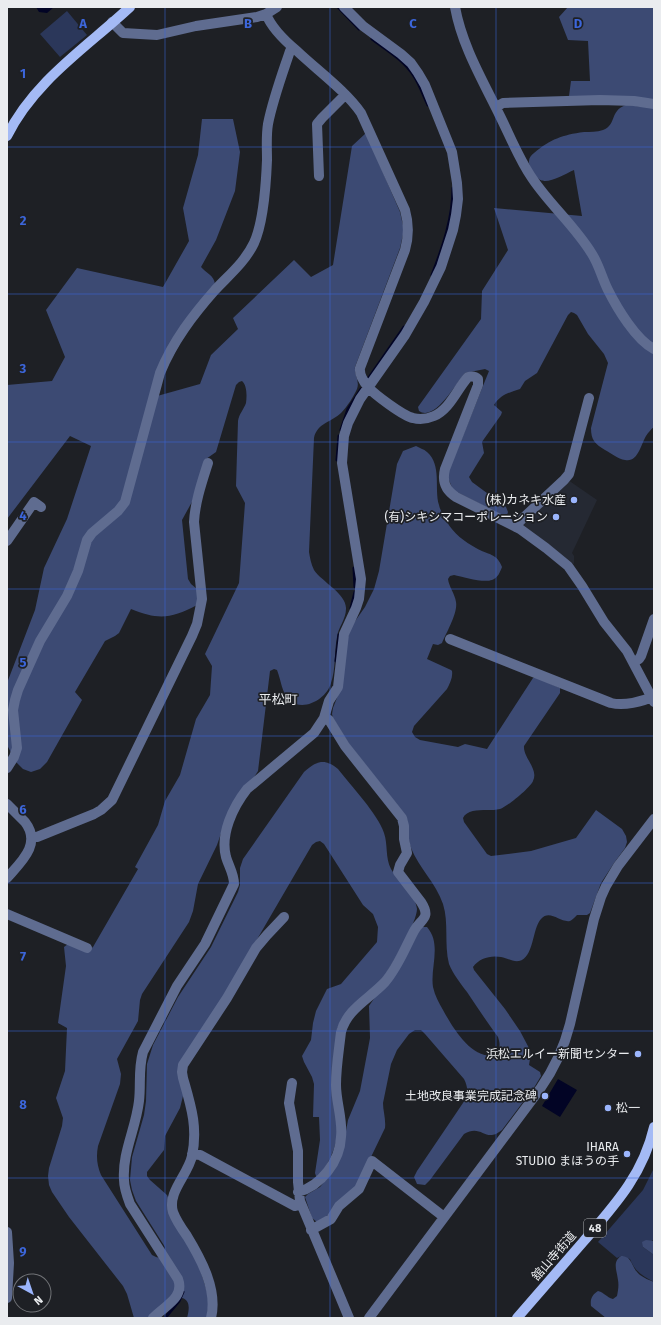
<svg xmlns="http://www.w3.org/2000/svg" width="661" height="1325" font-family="'Fira Sans','Noto Sans JP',sans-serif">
<rect width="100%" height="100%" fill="#1e2025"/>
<path fill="#252933" d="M568,480L597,500L572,553L574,556V564L521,526Z"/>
<path fill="#2b375a" d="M67,11L87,35L60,57L40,34Z
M654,1168V1241L653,1240L643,1247L654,1255V1282C643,1276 635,1272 630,1259L621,1256L617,1258L598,1242L643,1190Z"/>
<path fill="#3c4a73" d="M568,7H654V99L569,96L571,81H590L588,41L568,40L559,17Z
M626,105L654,108V427C651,429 648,433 646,436C641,444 638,463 625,460C618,459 611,453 605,450C595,444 591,440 591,428L608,363L604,354L588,334L577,315L574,313L571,312L568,315L537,373L525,381L520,389C510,392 500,395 494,405L502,412L501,415L484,439L482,442L484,453L469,477L472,482L506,507L508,512L507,515L504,516L453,490L447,475L489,371L485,369L465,373C456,383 435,422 419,411L418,407L481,319L482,291L508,250L494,208L582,216L574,170C565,174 554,181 545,181C544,181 539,180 539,179C535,177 528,165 529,161C529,158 531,155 534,153C551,139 562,135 584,132C590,132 597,132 603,130C617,125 609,111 626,105Z
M202,119H233L240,152L235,191L216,240L201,267C206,273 214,275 215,284L207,294L150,398L200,384L211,355L238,329L233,318L294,260L311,277L333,265L352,146L366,133L400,212L404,230L400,248L355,367C354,375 360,381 357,389C354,396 347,407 341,413C332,422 317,423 314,438L309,552C310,558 311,564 314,570C322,582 347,594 346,609C346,619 338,628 337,637C334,652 336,669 331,683C327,698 305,712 290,701C282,694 281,680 277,670L274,669L270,671L258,771L225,822L217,845L198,884L193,911L189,922L142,994L140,1000L138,1021L117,1059L121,1074L120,1084L98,1146C96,1157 97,1165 101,1175L152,1255L156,1257L160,1258L165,1251V1247L136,1201L132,1190L130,1180L132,1157L144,1115L146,1101L147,1064L153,1045L178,997L211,947L238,892L240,885V868L243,859L304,772C317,761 324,758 338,769C351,786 378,814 384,833C388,844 385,858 391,869C398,881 416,895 417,909C417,922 393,963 385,975C370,996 345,1004 336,1032L337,1137C334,1152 328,1165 318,1177L316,1176L315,1173L320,1140L319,1117H313L314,1084L312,1077L304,1062L302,1056L311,1040L313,1023L316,1011L327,989L341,984L377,942L378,927L373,914L363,905L324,844L320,841L316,842L312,845L224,996L183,1058V1096L180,1108L165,1136L164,1150L147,1172V1176L150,1180L167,1195L199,1266L209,1298L207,1318H187C189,1311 191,1300 182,1298L158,1318H134L127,1294L123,1286L69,1217L52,1192L49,1185L48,1176L49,1168L62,1126L63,1118L56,1098L65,1071L67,1028L58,1023L66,966L64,947L68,944L89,950L93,947L138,869L135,867L158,825L165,801L180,775L196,719L210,695L212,666L205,654L239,583L245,503L236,486L238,421C239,414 244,409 246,403C247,396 247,385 242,381L239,382L236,385L216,452L206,459L193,500L182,520L188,579L191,584L197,589V605C171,619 158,620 131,609L119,633L115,636L105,641L75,692L82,700L47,762L40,769L31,772L23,769L16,762L7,745V683L35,610L44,568L67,519L91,446L70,436L7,519V385L52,381L65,357L46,310L77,268L163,287L189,241L183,208L198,155Z
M416,446C419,448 424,449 427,452C442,465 434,489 439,505C440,510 444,517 447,522C453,533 465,542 476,548C488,555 497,553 502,567C500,572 498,578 492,580C483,583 463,577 454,575L450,576L448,579C449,587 455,594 456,602C458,613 446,633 442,643L438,645L433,644L427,659L451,670L452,671C453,677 450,683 447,689L414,726L412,732L415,737L420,740L458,747L465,744L487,749L533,678L535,677L560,688V693L524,746C523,758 539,769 533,781C531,787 507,807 500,809C489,812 469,806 463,818L464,822L487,854L491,856L531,851L576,838L596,810L622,829L626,836L627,842L625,848L614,863L601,883L590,913L587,915H577C575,917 572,920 570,921C560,923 550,909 541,919C532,929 534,958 519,961C513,962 507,958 501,957C491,955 479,958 473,967L474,970L505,1009L520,1031L530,1050L531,1053L529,1065L540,1072L541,1076L535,1086L502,1130C485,1144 482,1123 464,1134L430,1180L425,1185L417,1184L414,1177L417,1171L465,1100C468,1092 468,1087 464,1079L425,1034L421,1030H415L409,1034L397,1050L391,1064L383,1103C383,1111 386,1119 385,1128L358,1184L330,1214L317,1222L312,1218L305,1197L308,1194L320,1187L329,1176L346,1131L348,1120L360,1091L370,1038L369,1006L422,927H427C442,944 430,968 433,987C435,996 439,1003 443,1010C453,1028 470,1057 493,1056C500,1050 501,1046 498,1037C487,1022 477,1007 467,992C461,984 453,974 449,964C444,944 449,923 443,904C436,883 419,868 411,848C407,838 410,827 406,816L349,744L333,718L332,714L333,708L340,690L346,644L351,627L365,607L374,589L379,571L397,464L403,451Z
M646,1240L654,1241V1255L643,1247L642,1242Z
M621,1256C633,1256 631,1268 640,1275C644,1278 649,1280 654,1282V1318H606L591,1306C590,1299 592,1295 598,1291C605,1293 606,1297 613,1299L617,1296C618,1291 619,1286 618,1280C617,1271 612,1262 621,1256Z"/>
<path fill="#020425" d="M36,7H54L47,13L39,12Z
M558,1079L577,1090L560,1117L542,1106Z"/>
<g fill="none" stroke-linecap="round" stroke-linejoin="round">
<path stroke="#020425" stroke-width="3" d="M338,7L359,29
M372,39C387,50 404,60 414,76C420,85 423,95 428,105
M432,275C443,247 453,218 453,188
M368,379L404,327
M341,430L348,409L361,389
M337,460L339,436
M354,568L355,587
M351,608L355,592
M336,661L339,635
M165,1318L179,1301L183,1292"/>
<path stroke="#5f6c90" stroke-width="10" d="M455,7C462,46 483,81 500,116C510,136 519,159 532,178C550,205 575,226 592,254C599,265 602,278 608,290C617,308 636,340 654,349
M266,14C272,29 285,41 297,51C317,70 346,91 361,113L405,210C409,224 409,236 405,250L360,368C359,375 363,381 368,387C374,394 403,416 413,418C420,420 427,419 434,416C450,409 457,389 468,377C472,376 475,376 478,379V385L445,469C442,481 445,490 456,497L520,529L546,548L568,566L582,586L604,622L627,651L654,702
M112,22L123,33L157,35L196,26L257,17L266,14L277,7
M496,107L503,103L600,100L634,101L654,104
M319,176L317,124L322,118L345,95
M516,527L520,521L564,480L569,474L589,398
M7,541L34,502L41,507
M450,639L611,703C624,706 642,702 654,696
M634,662L639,659L641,656L654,619
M7,768L14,757L17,748L13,710L15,700L18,690L40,641L67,596L78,571L87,540L92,533L118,511L125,502L160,373C173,341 193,315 215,290C229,275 245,262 254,243C264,221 266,185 267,160C267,148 266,136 268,124C273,99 282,75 290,51L293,48
M7,804C13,810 19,816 25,822C42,844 21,862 7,878
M31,837H37L94,814L101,810L112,800L192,636L197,624L202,599L194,522C195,502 202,482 208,463
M7,914L87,948
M292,1083L289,1103L298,1151V1182L300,1201L349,1318
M192,1154L200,1155L295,1206L301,1204
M298,1192C321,1186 340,1161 341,1137C343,1120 336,1102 336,1085C336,1067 339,1050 341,1032C347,1009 369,999 385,982C398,967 405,948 414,931C420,919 432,919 421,902L398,872L400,865L407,853L404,839V826L402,818L345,746L329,720L324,718
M311,1230L331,1219L339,1206L359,1189L372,1161L444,1217
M7,1232L9,1263L7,1298
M153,1318C164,1306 185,1298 178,1279L130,1204C127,1196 124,1188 124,1180C122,1153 136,1128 139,1101C141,1084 138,1070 143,1052L177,986L205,944L234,884C234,874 229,867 226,857C220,834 233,807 247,789L314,733L324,718L329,701L338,687L344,634L356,608L359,599L361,579L342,463L344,436L348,423L360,399L405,335L424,302L441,267L453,230L456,215L458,199L457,183L452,152L425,85L418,73L411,63L401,54L363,26L344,7
M211,1318C218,1290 201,1259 187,1236C182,1229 176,1220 173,1212C167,1192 188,1175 192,1156C198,1127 191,1106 183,1078L182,1072L183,1065L227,998L256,948L267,935L284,917
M369,1318L540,1089C554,1069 564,1048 570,1024L594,919L601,897L606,886L618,866L654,819"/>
<path stroke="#a4baf5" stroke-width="10" d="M7,136C34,81 87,47 130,7
M517,1318C539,1293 561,1267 583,1242C614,1206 643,1175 654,1127"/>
</g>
<path fill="none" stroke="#3c66db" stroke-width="1" stroke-opacity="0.55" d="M165,7V1318M330,7V1318M496,7V1318M7,147H654M7,294H654M7,442H654M7,589H654M7,736H654M7,883H654M7,1031H654M7,1178H654"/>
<g fill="#9bb5fd" stroke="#1e2025" stroke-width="1.5">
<circle cx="574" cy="500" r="4"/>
<circle cx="556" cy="517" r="4"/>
<circle cx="638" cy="1054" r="4"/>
<circle cx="545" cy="1096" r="4"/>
<circle cx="608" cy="1108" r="4"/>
<circle cx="627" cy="1154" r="4"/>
</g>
<g text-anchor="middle" stroke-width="3.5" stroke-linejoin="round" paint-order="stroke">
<rect fill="#1e2025" stroke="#adafb2" stroke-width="1" x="584" y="1219" width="22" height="18" rx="3"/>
<g font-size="11" font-weight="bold" fill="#eaecef">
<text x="595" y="1232">48</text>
</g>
<g font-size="12" fill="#eaecef" stroke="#1e2025" text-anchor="end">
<text x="566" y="504">(株)カネキ水産</text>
<text x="548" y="521">(有)シキシマコーポレーション</text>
<text x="630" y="1058">浜松エルイー新聞センター</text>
<text x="537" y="1100">土地改良事業完成記念碑</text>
<text x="616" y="1112" text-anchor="start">松一</text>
<text x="619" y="1151">IHARA<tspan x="619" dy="14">STUDIO まほうの手</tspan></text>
</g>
<g font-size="12" fill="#eaecef" stroke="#1e2025">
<text transform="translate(554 1256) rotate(-49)" y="4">舘山寺街道</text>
</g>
<g font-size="13" fill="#eaecef" stroke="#1e2025">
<text x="278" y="704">平松町</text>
</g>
</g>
<g font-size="13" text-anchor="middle" font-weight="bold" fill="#3c66db" stroke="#1e2025" stroke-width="3.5" stroke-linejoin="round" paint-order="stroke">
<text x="83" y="28">A</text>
<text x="248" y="28">B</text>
<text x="413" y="28">C</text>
<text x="578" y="28">D</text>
<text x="23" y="78">1</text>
<text x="23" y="225">2</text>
<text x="23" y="373">3</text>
<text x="23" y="520">4</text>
<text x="23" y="667">5</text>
<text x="23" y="814">6</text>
<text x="23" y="961">7</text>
<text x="23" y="1109">8</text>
<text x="23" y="1256">9</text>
</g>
<rect width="661" height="1325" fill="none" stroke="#eaecef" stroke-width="16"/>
<g transform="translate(32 1293) rotate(140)"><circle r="19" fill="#1e2025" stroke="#707276"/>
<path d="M0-3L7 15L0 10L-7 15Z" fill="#9bb5fd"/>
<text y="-6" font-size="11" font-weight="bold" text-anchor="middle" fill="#eaecef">N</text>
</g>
</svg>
